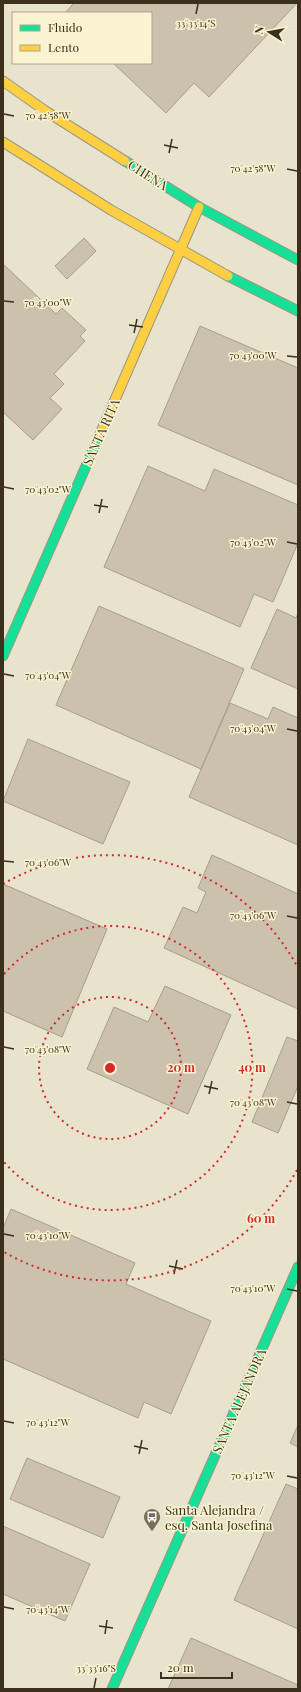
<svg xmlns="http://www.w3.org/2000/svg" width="301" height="1692" font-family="'Playfair Display',serif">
<rect width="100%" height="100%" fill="#e7e3cc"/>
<path fill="#cbc1ad" stroke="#a79e8b" d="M74,3H297L209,97L194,83L166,113L113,63H151V13H65Z
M84,238L96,251L67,279L55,266Z
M3,264L56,314L62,308L86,330L80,336L85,341L54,374L64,384L50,398L62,409L33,440L3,412Z
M200,326L298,368V485L158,425Z
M148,466L205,491L214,469L298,505V543L273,602L254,594L240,627L104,567Z
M99,606L244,669L201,769L56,705Z
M277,609L296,618L298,613V689L251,668Z
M230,703L268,719L273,707L298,718V845L189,797Z
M28,739L130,782L103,844L3,801Z
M212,855L298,894V1009L164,948L183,907L197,913L206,892L198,888Z
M3,884L107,929L62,1037L3,1011Z
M165,986L231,1015L188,1114L87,1069L114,1007L148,1022Z
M287,1037L298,1041V1086L278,1133L252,1122Z
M11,1209L135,1263L126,1284L211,1321L171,1414L144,1402L138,1418L3,1359V1228Z
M298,1425V1447L290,1443Z
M27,1458L120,1497L103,1538L10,1499Z
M286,1484L298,1489V1629L234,1600Z
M3,1526L90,1564L65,1621L3,1594Z
M191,1638L298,1685V1689H168Z"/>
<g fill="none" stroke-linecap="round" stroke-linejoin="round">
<defs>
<path id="fast" d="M125,161L199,207L298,260
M228,276L298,311
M3,656L100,434
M112,1689L298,1267"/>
<path id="slow" d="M3,81L44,110L125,161
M3,142L111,210L228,276
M100,434L199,207"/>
</defs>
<use href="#fast" stroke="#9c9685" stroke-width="11"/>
<use href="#slow" stroke="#9c9685" stroke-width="11"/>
<use href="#fast" stroke="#16e098" stroke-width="9"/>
<use href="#slow" stroke="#ffcf43" stroke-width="9"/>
</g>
<path fill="none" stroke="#3c301c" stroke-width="1.5" d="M196,14L198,4M4,114L14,116M164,145L178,148M169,153L172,139M287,169L297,171M4,301L14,302M129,325L143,327M134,333L137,319M287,356L297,357M4,487L14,489M94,505L108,507M99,513L102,499M287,542L297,544M4,674L14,676M287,729L297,731M4,861L14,862M287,916L297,918M4,1047L14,1049M204,1086L218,1089M209,1094L212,1081M287,1102L297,1104M4,1234L14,1236M169,1266L183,1269M174,1274L177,1260M287,1289L297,1291M4,1421L14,1423M134,1446L148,1449M139,1454L142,1440M287,1476L297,1478M4,1607L14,1609M99,1626L113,1628M105,1634L107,1620M94,1688L96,1678"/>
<g fill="none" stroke="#d62828" stroke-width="2" stroke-dasharray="2 4">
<circle cx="110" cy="1068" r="71"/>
<path d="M4 974A142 142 0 1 1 4 1162"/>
<path d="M297 1170A213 213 0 0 1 4 1252M3 884A213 213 0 0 1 297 966"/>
</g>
<defs>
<symbol id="bus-pin" viewBox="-11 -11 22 30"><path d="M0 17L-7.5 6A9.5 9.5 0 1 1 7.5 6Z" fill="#786f5a" stroke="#f9f3d1"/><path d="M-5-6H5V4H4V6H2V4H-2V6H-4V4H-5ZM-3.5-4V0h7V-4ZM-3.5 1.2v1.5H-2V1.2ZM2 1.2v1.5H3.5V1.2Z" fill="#fff"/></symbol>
</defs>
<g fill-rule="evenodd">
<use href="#bus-pin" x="142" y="1507" width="20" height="27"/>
</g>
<g text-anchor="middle" stroke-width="3" stroke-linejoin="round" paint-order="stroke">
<g font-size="13" fill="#3c301c" stroke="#f9f3d1">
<text transform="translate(148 175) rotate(32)" y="5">CHENA</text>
<text transform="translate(101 432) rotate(-66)" y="5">SANTA RITA</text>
<text transform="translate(239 1401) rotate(-66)" y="5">SANTA ALEJANDRA</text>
</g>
<g font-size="13" fill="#3c301c" stroke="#f9f3d1" text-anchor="start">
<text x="165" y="1515">Santa Alejandra /<tspan x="165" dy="15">esq. Santa Josefina</tspan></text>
</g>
</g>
<g font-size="10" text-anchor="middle" fill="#3c301c" stroke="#f9f3d1" stroke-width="3" stroke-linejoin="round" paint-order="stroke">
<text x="196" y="27">33°33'14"S</text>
<text x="48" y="119">70°42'58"W</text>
<text x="253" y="172">70°42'58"W</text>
<text x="48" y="306">70°43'00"W</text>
<text x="253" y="359">70°43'00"W</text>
<text x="48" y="493">70°43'02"W</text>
<text x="253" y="546">70°43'02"W</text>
<text x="48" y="679">70°43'04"W</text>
<text x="253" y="732">70°43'04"W</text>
<text x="48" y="866">70°43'06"W</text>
<text x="253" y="919">70°43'06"W</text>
<text x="48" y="1053">70°43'08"W</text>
<text x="253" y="1106">70°43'08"W</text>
<text x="48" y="1239">70°43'10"W</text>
<text x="253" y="1292">70°43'10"W</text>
<text x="48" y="1426">70°43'12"W</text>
<text x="253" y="1479">70°43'12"W</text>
<text x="48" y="1613">70°43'14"W</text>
<text x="96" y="1672">33°33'16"S</text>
</g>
<circle cx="110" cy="1068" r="6" fill="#d62828" stroke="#f9f3d1" stroke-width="2"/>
<g font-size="12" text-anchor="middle" font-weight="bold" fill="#d62828" stroke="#f9f3d1" stroke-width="3" stroke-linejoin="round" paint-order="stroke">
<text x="181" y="1072">20 m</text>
<text x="252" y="1072">40 m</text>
<text x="261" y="1223">60 m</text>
</g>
<rect width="301" height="1692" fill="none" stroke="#3c301c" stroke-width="8"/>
<rect x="12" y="12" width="140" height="52" fill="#f9f3d1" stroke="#ada589"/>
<rect x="20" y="25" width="20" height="6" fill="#16e098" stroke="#ada589"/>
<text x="48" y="32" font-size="12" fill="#3c301c">Fluido</text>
<rect x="20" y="45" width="20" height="6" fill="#ffcf43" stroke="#ada589"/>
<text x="48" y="52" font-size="12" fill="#3c301c">Lento</text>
<g transform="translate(269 32) rotate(281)" stroke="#f9f3d1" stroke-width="3" paint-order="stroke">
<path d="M0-3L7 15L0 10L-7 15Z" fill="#3c301c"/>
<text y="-6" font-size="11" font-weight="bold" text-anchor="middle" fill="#3c301c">N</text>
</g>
<path d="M161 1672v6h71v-6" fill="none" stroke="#3c301c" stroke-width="2"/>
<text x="167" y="1672" font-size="12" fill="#3c301c" stroke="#f9f3d1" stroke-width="3" paint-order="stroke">20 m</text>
</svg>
